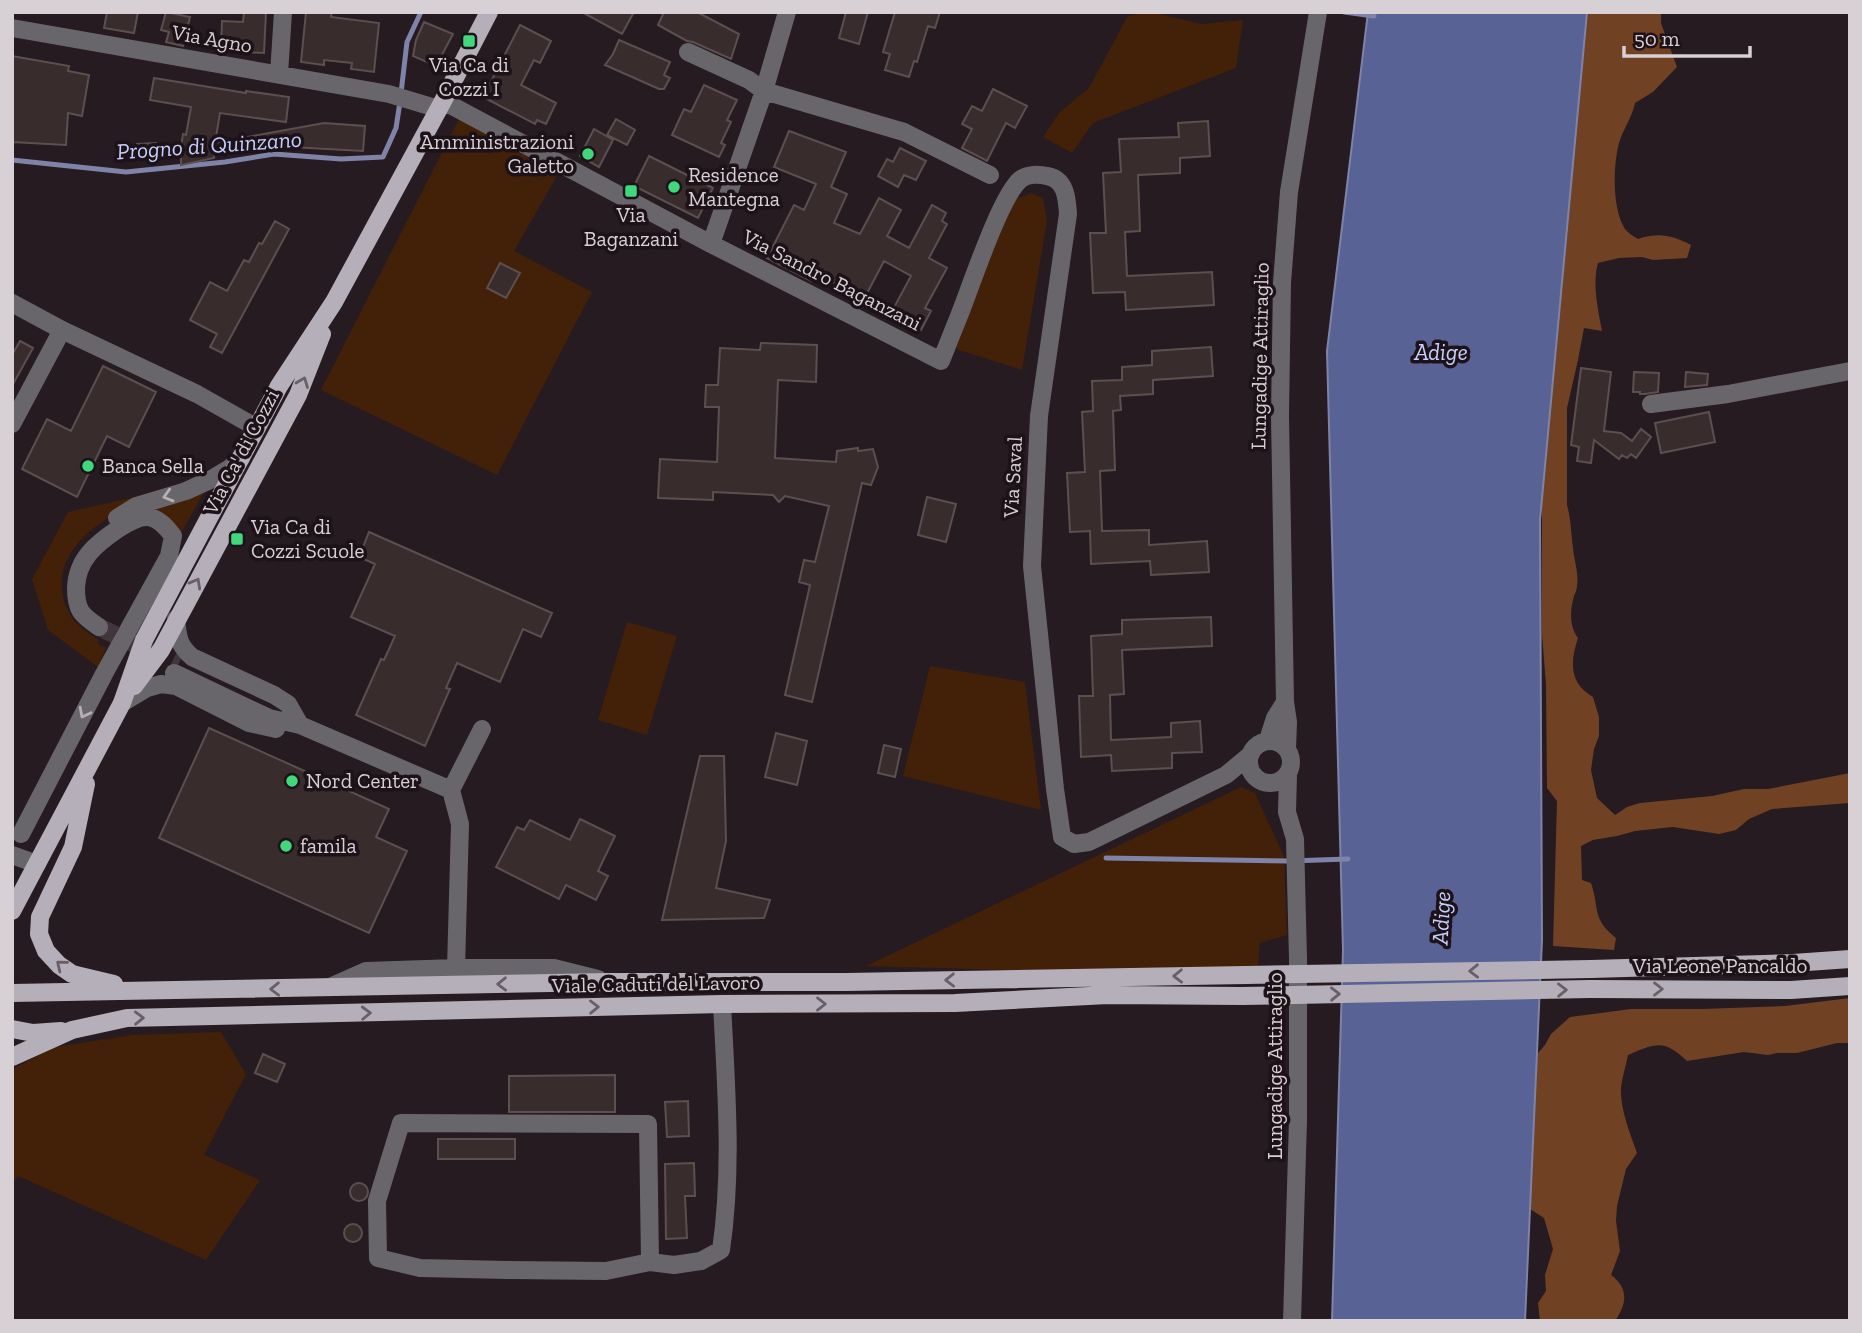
<svg xmlns="http://www.w3.org/2000/svg" width="1862" height="1333" font-family="'Zilla Slab',serif">
<rect width="100%" height="100%" fill="#251b21"/>
<path fill="#432008" d="M1143,12H1152L1201,24L1243,20L1236,68L1093,123L1072,153L1043,137L1059,113L1089,88L1127,17Z
M459,119L558,174L514,251L592,292L497,475L321,390Z
M1031,193L1043,198L1047,221L1022,370L956,349L999,233L1015,200Z
M202,491L203,494L179,537L140,513Z
M152,493C114,513 52,543 63,596C67,618 81,629 99,640L98,644L106,648L98,667L48,630L32,579L68,512Z
M627,622L677,636L647,735L598,720Z
M930,666L1025,682L1041,810L903,776Z
M1241,787L1255,793L1284,856L1287,935L1260,943L1257,977L866,966Z
M221,1032L246,1074L204,1155L260,1180L206,1260L18,1176L12,1185V1069L55,1047L132,1035Z"/>
<path fill="#714123" d="M1575,12H1661V23L1677,67L1653,92L1635,103C1632,118 1623,129 1619,143C1613,166 1612,209 1625,229C1628,233 1633,236 1638,239C1657,232 1673,235 1691,245L1687,258L1653,260L1642,257L1619,258L1598,263C1592,283 1598,310 1602,331L1584,328L1578,360L1567,408V505C1571,519 1571,533 1573,548C1574,560 1579,573 1577,586C1577,590 1575,593 1574,596C1570,610 1569,626 1578,638C1570,662 1569,683 1593,697L1599,717V736L1594,749L1591,770L1597,798L1615,815L1627,807L1640,803L1712,796L1744,789H1768L1850,773V803L1772,809L1749,819L1736,830L1719,834L1673,827L1635,831L1617,836L1593,840L1581,846L1582,880L1591,883C1600,909 1591,918 1616,938L1614,950L1553,946L1557,801L1547,788L1546,685L1542,634V464Z
M1850,998V1043H1837L1797,1053H1777L1768,1055L1744,1052L1687,1061C1664,1039 1656,1043 1628,1055C1626,1066 1622,1077 1621,1088C1620,1109 1630,1133 1637,1153L1626,1169L1617,1206L1616,1221L1620,1251L1611,1275C1629,1288 1627,1304 1615,1321H1540L1538,1303L1546,1291L1545,1275L1553,1249L1544,1218L1530,1209L1526,1199L1533,1144L1524,1125L1527,1066L1545,1045L1551,1034L1570,1017L1631,1009H1701L1785,1006Z"/>
<path fill="#596294" stroke="#7f83a7" stroke-width="2" d="M1368,12H1587L1540,520L1542,940L1525,1321H1332L1343,950L1327,351Z"/>
<g fill="none" stroke-linecap="round" stroke-linejoin="round">
<path stroke="#7f83a7" stroke-width="5" d="M1344,12L1374,16
M401,93L407,42L421,12
M12,160L126,172L225,162L274,154L341,159L383,157L396,128L400,102
M1106,858L1290,861L1348,859"/>
</g>
<path fill="#392c2c" stroke="#5d4f4f" stroke-width="2" d="M107,12H138L134,33L104,28Z
M166,12L190,17L183,46L166,42L169,32L161,30Z
M244,12H266L264,53L221,51L222,21L243,22Z
M306,12H332L331,17L379,23L374,72L351,69L352,63L324,60V65L301,62Z
M582,12H634L622,34Z
M664,12H697L739,34L731,59L693,42L687,41L658,25Z
M846,12H868L859,44L839,38Z
M895,12H940L935,28L928,26L917,62L914,61L909,77L885,70L890,54L883,52Z
M424,22L453,34L436,66L413,56L416,40Z
M520,25L551,41L540,63L534,60L521,85L556,103L546,124L537,120L535,124L483,97Z
M619,40L670,62L664,75L670,78L664,89H659L605,65L613,54Z
M12,56L69,66L68,71L89,75L82,116L68,113L66,145L12,142Z
M154,78L246,93V91L289,97L286,122L220,113L215,143L324,123L365,126L363,151L273,146L224,154L215,152L214,158L181,165V147L183,134L186,135L191,107L150,100Z
M704,85L737,100L727,120L731,122L721,143L725,145L719,157L672,135L684,109L691,112Z
M993,89L1027,106L1015,128L1006,123L987,161L962,148L972,129L962,124L972,106L982,111Z
M616,119L635,130L627,145L607,135Z
M1208,121L1210,156L1180,158V173L1138,175L1140,231L1125,232L1127,276L1212,272L1214,305L1126,310L1125,292L1093,293L1090,233H1106L1103,173L1121,172L1119,139L1179,137L1178,123Z
M594,129L613,140L599,167L580,156Z
M789,131L846,152L831,187L847,194L834,223L860,234L879,198L901,210L887,236L909,248L932,205L946,213L942,221L947,224L929,258L947,268L925,308L931,311L921,330L891,313L911,276L884,261L864,299L815,273L811,281L767,258L794,205L804,210L816,184L774,167Z
M156,143L157,157H136L137,144Z
M900,148L926,161L916,180L904,175L898,187L878,176L887,159L893,162Z
M649,156L713,188L698,218L634,186Z
M275,221L289,229L222,353L210,347L217,334L190,320L210,282L227,291L244,260L249,262L259,243L262,244Z
M500,263L520,273L506,298L487,288Z
M20,341L33,348L12,386V355Z
M761,343L817,345L816,382L778,380L775,458L836,462L837,451L858,448V451L873,449L878,467L871,485L862,483L812,702L785,695L810,585L799,582L804,560L815,562L829,506L785,496L779,502L773,495L713,492V500L658,498L660,459L717,462L719,407H705L706,385H718L720,348L760,350Z
M1211,347L1213,376L1153,380V394L1120,396L1121,410L1113,411L1115,470L1100,471L1102,531L1149,530V545L1207,541L1209,572L1151,575L1150,561L1091,564L1090,531L1070,532L1067,473L1085,472L1082,412L1093,411L1092,381L1122,380V367L1152,365V351Z
M103,366L156,392L129,447L107,436L77,497L22,469L47,419L71,431Z
M1581,368L1611,372L1604,431L1621,433L1632,441L1641,429L1651,437L1636,458L1631,454L1627,458L1622,455L1619,459L1594,440L1591,463L1577,461L1579,447L1571,445Z
M1634,372L1659,373L1658,392L1645,394H1640V392H1633Z
M1686,372L1708,374L1707,385L1685,387Z
M1709,412L1715,442L1661,453L1655,423Z
M927,497L956,504L946,542L918,535Z
M369,532L552,613L541,637L523,629L500,682L457,663L446,688L450,689L425,746L356,715L381,659L384,660L395,636L351,617L375,564L359,557Z
M1211,617L1212,646L1122,650L1124,694L1110,695L1111,740L1171,737V723L1200,721L1202,752L1172,753V768L1112,771L1111,755L1081,757L1079,696H1093L1091,636L1122,634V620Z
M209,728L389,809L376,837L407,851L369,933L159,838Z
M776,733L807,741L797,785L765,777Z
M884,745L901,749L895,777L878,773Z
M700,756H724L726,841L716,888L770,900L764,918L662,920Z
M580,819L615,836L598,871L608,876L596,900L566,885L559,899L496,867L517,827L524,830L530,820L570,840Z
M263,1054L285,1064L277,1082L255,1073Z
M615,1075V1112H509V1076Z
M688,1101L689,1136L667,1137L665,1102Z
M438,1139H515V1159H438Z
M694,1163L695,1196H685L687,1238L666,1239L665,1164Z
M350 1192a9 9 0 1 1 18 0a9 9 0 1 1-18 0Z
M344 1233a9 9 0 1 1 18 0a9 9 0 1 1-18 0Z"/>
<g fill="none" stroke-linecap="round" stroke-linejoin="round">
<path stroke="#40363c" stroke-width="18" stroke-dasharray="18 9" stroke-linecap="butt" d="M99,627L178,665"/>
<path stroke="#69666b" stroke-width="18" d="M12,28L389,94L439,109
M688,52L749,80L764,91L904,132L990,175
M279,74L283,12
M443,101L711,244L941,361C947,346 953,331 959,316C970,289 1001,194 1021,179C1028,174 1039,174 1047,176C1066,179 1067,199 1068,214L1039,416L1032,566L1055,789L1062,837L1074,844L1089,842L1226,775L1249,756
M711,244L764,91L787,12
M12,303L62,330L197,394L257,428
M1651,404L1728,394L1850,371
M12,424L62,330
M117,518L136,506L186,491L210,480L230,468L241,458
M176,619C178,637 178,645 192,657L274,695L288,704L300,725
M174,673L269,718L300,725L451,790
M122,703L147,688L161,684L176,686L249,723L276,729
M1268,740L1275,718L1285,702
M1249 762a21 21 0 1 1 42 0a21 21 0 1 1-42 0Z
M1287,749L1288,722L1285,702L1280,416L1282,283L1289,192L1318,12
M1288,774L1287,812L1295,839L1298,959V1120L1292,1321
M21,834L104,674L169,556L173,536C167,528 159,518 148,517C138,516 126,524 118,529C96,544 77,559 76,588C76,610 81,615 99,627
M12,855L37,864
M456,968L460,824L451,790L482,729
M330,987L366,971L456,968H554L598,979
M650,1262L606,1271L507,1270L420,1268L378,1258L377,1201L401,1123L648,1124L650,1262L674,1265L701,1261L721,1250C733,1169 726,1085 722,1004"/>
<path stroke="#b4afb9" stroke-width="18" d="M134,686L161,650L298,395L322,334
M86,784L73,847L40,917L39,934L46,951L59,965L72,974L114,984
M12,911L122,703L144,640L279,386L334,302L443,101L489,12
M1591,969L1793,963L1850,959
M1590,989L1791,990L1850,986
M12,993L608,982H846L1246,975
M12,1029L33,1033L61,1031
M12,1057L72,1030L127,1018L722,1004L955,1003L1108,995L1242,996"/>
<path stroke="#b4afb9" stroke-width="18" d="M1246,975L1591,969
M1242,996L1590,989"/>
</g>
<defs><path id="oneway-chevron" d="M-2-3.5L2.5 0L-2 3.5" fill="none" stroke-width="1.6" stroke-linecap="round" stroke-linejoin="round" transform="scale(1.75)"/></defs>
<g stroke="#686068">
<use href="#oneway-chevron" transform="translate(303 382) rotate(-69)"/>
<use href="#oneway-chevron" transform="translate(196 583) rotate(-61)"/>
<use href="#oneway-chevron" transform="translate(61 965) rotate(-141)"/>
<use href="#oneway-chevron" transform="translate(1474 971) rotate(179)"/>
<use href="#oneway-chevron" transform="translate(1178 976) rotate(179)"/>
<use href="#oneway-chevron" transform="translate(950 980) rotate(179)"/>
<use href="#oneway-chevron" transform="translate(502 984) rotate(179)"/>
<use href="#oneway-chevron" transform="translate(275 989) rotate(179)"/>
<use href="#oneway-chevron" transform="translate(1658 989)"/>
<use href="#oneway-chevron" transform="translate(1562 990) rotate(-1)"/>
<use href="#oneway-chevron" transform="translate(1335 994) rotate(-1)"/>
<use href="#oneway-chevron" transform="translate(821 1004)"/>
<use href="#oneway-chevron" transform="translate(594 1007) rotate(-1)"/>
<use href="#oneway-chevron" transform="translate(366 1013) rotate(-2)"/>
<use href="#oneway-chevron" transform="translate(139 1018) rotate(-1)"/>
</g>
<g stroke="#b6b0b4">
<use href="#oneway-chevron" transform="translate(168 496) rotate(164)"/>
<use href="#oneway-chevron" transform="translate(84 713) rotate(117)"/>
</g>
<g fill="#41d77c" stroke="#1c1218" stroke-width="2.5">
<rect x="462" y="34" width="14" height="14" rx="3.5"/>
<circle cx="588" cy="154" r="7"/>
<circle cx="674" cy="187" r="7"/>
<rect x="624" y="184" width="14" height="14" rx="3.5"/>
<circle cx="88" cy="466" r="7"/>
<rect x="230" y="532" width="14" height="14" rx="3.5"/>
<circle cx="292" cy="781" r="7"/>
<circle cx="286" cy="846" r="7"/>
</g>
<g text-anchor="middle" stroke-width="7" stroke-linejoin="round" paint-order="stroke">
<g font-size="21" fill="#d7d0d4" stroke="#1c1218">
<text transform="translate(212 39) rotate(10)" y="7">Via Agno</text>
<text transform="translate(832 280) rotate(27)" y="7">Via Sandro Baganzani</text>
<text transform="translate(1260 356) rotate(-89)" y="7">Lungadige Attiraglio</text>
<text transform="translate(241 452) rotate(-62)" y="7">Via Ca' di Cozzi</text>
<text transform="translate(1013 477) rotate(-87)" y="7">Via Saval</text>
<text x="1720" y="973">Via Leone Pancaldo</text>
<text transform="translate(656 984) rotate(-1)" y="7">Viale Caduti del Lavoro</text>
<text transform="translate(1275 1066) rotate(-90)" y="7">Lungadige Attiraglio</text>
</g>
<g font-size="21" fill="#d7d0d4" stroke="#1c1218" text-anchor="start">
<text x="469" y="72" text-anchor="middle">Via Ca di<tspan x="469" dy="24">Cozzi I</tspan></text>
<text x="574" y="149" text-anchor="end">Amministrazioni<tspan x="574" dy="24">Galetto</tspan></text>
<text x="688" y="182">Residence<tspan x="688" dy="24">Mantegna</tspan></text>
<text x="631" y="222" text-anchor="middle">Via<tspan x="631" dy="24">Baganzani</tspan></text>
<text x="102" y="473">Banca Sella</text>
<text x="251" y="534">Via Ca di<tspan x="251" dy="24">Cozzi Scuole</tspan></text>
<text x="306" y="788">Nord Center</text>
<text x="300" y="853">famila</text>
</g>
<g font-size="23" font-style="italic" fill="#c4cffe" stroke="#1c1218">
<text transform="translate(209 145) rotate(-4)" y="8">Progno di Quinzano</text>
<text x="1441" y="360">Adige</text>
<text transform="translate(1441 918) rotate(-87)" y="8">Adige</text>
</g>
</g>
<rect width="1862" height="1333" fill="none" stroke="#d7d0d4" stroke-width="28"/>
<path d="M1624 46v10h126v-10" fill="none" stroke="#d7d0d4" stroke-width="3.5"/>
<text x="1634" y="46" font-size="21" fill="#d7d0d4" stroke="#1c1218" stroke-width="5" paint-order="stroke">50 m</text>
</svg>
